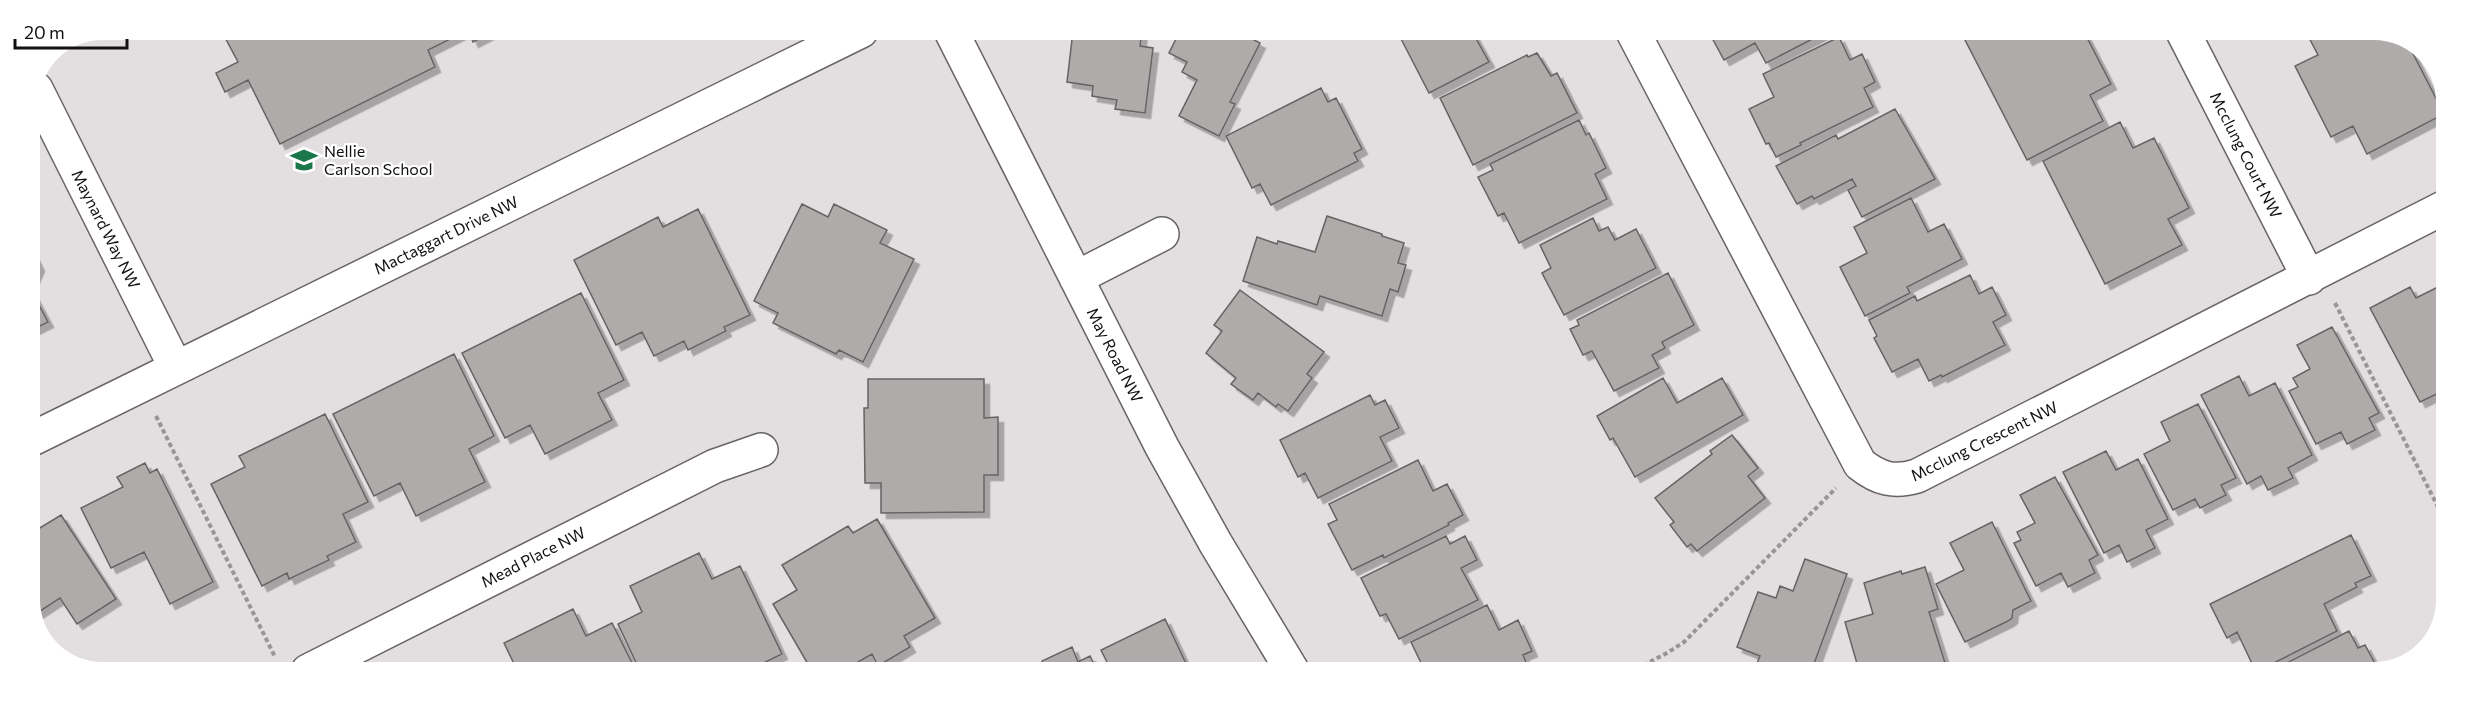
<svg xmlns="http://www.w3.org/2000/svg" width="2476" height="703" font-family="Commissioner,sans-serif">
<defs>
<filter id="shadow"><feDropShadow dx="5.5" dy="5.5" stdDeviation="0" flood-color="#0004"/></filter>
</defs>
<rect width="100%" height="100%" fill="#e3dedf"/>
<path fill="#b0abab" stroke="#676263" stroke-width="1.5" filter="url(#shadow)" d="M221,30H496L473,42L468,30L428,50L435,67L280,144L248,80L225,92L216,73L238,62Z
M1073,31H1142L1140,46L1153,48L1145,113L1115,109L1117,100L1092,96L1093,86L1067,82Z
M1180,31H1237L1260,43L1230,102L1235,104L1219,136L1179,116L1197,80L1182,72L1187,62L1169,53Z
M1397,31H1476L1473,33L1489,62L1429,93Z
M1713,32H1826L1766,63L1755,43L1724,60L1711,36L1715,34Z
M1975,32H2084L2111,84L2090,95L2103,121L2027,160L1964,38Z
M2306,32H2392L2407,42L2444,114L2367,154L2353,126L2331,137L2295,66L2318,55Z
M1839,37L1850,60L1862,54L1875,82L1864,88L1873,107L1800,143L1801,145L1776,157L1769,143L1766,144L1749,109L1774,97L1763,74Z
M1537,53L1551,76L1557,73L1577,113L1473,165L1440,98L1527,55L1528,57Z
M1321,88L1328,102L1336,98L1362,149L1354,153L1358,161L1271,205L1260,184L1252,188L1226,136Z
M1895,109L1935,179L1862,217L1848,190L1856,186L1852,179L1814,199L1812,196L1797,204L1776,166L1836,135L1838,139Z
M1579,120L1586,135L1589,133L1606,168L1595,174L1607,199L1519,243L1504,213L1498,216L1478,177L1493,170L1490,164Z
M2120,122L2133,148L2154,138L2189,208L2168,219L2182,245L2105,284L2043,161Z
M1911,198L1928,232L1944,224L1962,259L1907,287L1910,293L1865,316L1840,267L1867,253L1854,227Z
M802,204L828,217L834,204L887,230L880,243L914,259L863,362L839,350L836,354L773,323L778,313L754,301Z
M698,209L750,315L724,327L726,331L688,350L684,341L654,356L642,332L616,345L574,260L658,217L663,227Z
M1327,216L1382,234V236L1404,243L1398,263L1406,265L1398,292L1390,289L1382,316L1320,296L1317,305L1243,281L1257,237L1277,244L1278,241L1315,252Z
M1593,218L1599,231L1608,227L1615,240L1636,229L1656,268L1564,315L1542,273L1551,268L1540,245Z
M30,247L39,266L30,287Z
M1668,273L1694,325L1662,342L1665,348L1652,355L1659,368L1614,391L1592,351L1583,355L1570,329L1579,325L1577,320Z
M1970,275L1979,294L1992,287L2006,315L1993,322L2005,345L1942,377L1941,375L1929,381L1918,359L1892,372L1874,338L1877,336L1869,320L1915,296L1917,301Z
M2444,284L2445,390L2420,402L2370,308L2410,287L2416,298Z
M30,288L48,322L30,331Z
M1240,290L1324,352L1307,374L1312,378L1288,411L1278,404L1276,407L1258,393L1253,400L1231,384L1236,378L1206,353L1222,331L1214,325Z
M581,293L624,380L598,393L612,420L545,454L530,425L505,438L462,353Z
M2332,327L2379,413L2369,418L2375,430L2347,444L2341,432L2316,444L2289,391L2298,387L2293,378L2310,369L2297,345Z
M454,354L494,436L469,449L485,482L416,516L400,483L374,496L333,414Z
M2239,376L2249,396L2275,383L2312,455L2288,468L2293,478L2268,490L2261,476L2247,484L2201,395Z
M1663,378L1677,403L1722,378L1743,415L1635,477L1613,438L1610,440L1597,416Z
M868,379H984V418L998,417V475H984V512L881,513V483H865L864,408H868Z
M1370,395L1375,405L1385,400L1399,428L1380,437L1392,461L1318,498L1305,473L1298,477L1280,440Z
M2198,404L2236,478L2221,485L2226,495L2200,508L2195,499L2173,510L2144,454L2170,441L2161,422Z
M325,414L368,502L343,514L356,542L327,556L329,560L289,579L287,573L262,586L211,484L245,467L239,456Z
M1732,435L1758,468L1748,476L1765,498L1697,551L1691,544L1687,547L1670,525L1674,522L1655,498L1712,454L1710,451Z
M2106,451L2116,470L2138,459L2168,519L2146,530L2155,548L2127,562L2119,545L2104,553L2063,472Z
M1418,460L1433,491L1447,484L1463,515L1448,523L1449,525L1384,558L1383,555L1352,570L1328,524L1337,520L1329,504Z
M145,463L150,473L157,469L213,582L170,604L144,552L111,568L81,508L123,487L117,477Z
M2055,477L2098,555L2089,560L2095,573L2068,587L2061,573L2036,586L2014,543L2021,540L2017,532L2035,523L2020,495Z
M61,515L116,599L77,624L60,598L34,615L30,605V534Z
M877,519L935,618L904,636L910,647L878,666L872,654L842,671H812L773,604L797,590L782,565L848,526L853,533Z
M1992,522L2031,601L2013,610L2012,618L2008,621L1965,642L1936,584L1964,570L1950,543Z
M2351,535L2371,576L2355,583L2357,587L2324,604L2337,631L2256,672L2237,632L2227,638L2210,604Z
M1446,536L1450,544L1465,536L1477,560L1461,568L1478,600L1399,639L1386,614L1380,616L1361,578Z
M699,553L712,579L740,566L782,654L747,671H640L618,624L642,612L630,586Z
M1805,559L1847,574L1811,672H1799L1788,668L1787,672H1768L1755,668L1760,656L1737,647L1758,592L1776,598L1780,586L1793,591Z
M1925,567L1938,609L1929,612L1946,666L1925,673L1849,672L1848,671L1858,667L1845,622L1873,614L1864,583L1901,571L1902,574Z
M1487,605L1499,630L1518,620L1532,651L1523,655L1527,665L1513,672H1417L1416,670L1423,667L1411,642Z
M573,609L586,636L612,623L636,671H514L517,670L504,643Z
M1165,619L1190,672H1112L1101,650Z
M2349,631L2358,648L2365,645L2379,671L2374,673H2280L2277,668Z
M1072,647L1078,662L1090,656L1098,672H1045L1047,671L1042,661Z"/>
<g fill="none" stroke-linecap="round" stroke-linejoin="round">
<defs>
<path id="minor" d="M951,31L1162,447L1216,544L1293,672
M1633,32L1860,464C1879,479 1894,483 1917,476L2445,207
M2183,32L2309,278
M1076,278L1162,234
M308,671L715,466L761,450"/>
<path id="tertiary" d="M36,89L176,368
M30,440L861,31"/>
</defs>
<use href="#minor" stroke="#696464" stroke-width="36"/>
<use href="#tertiary" stroke="#696464" stroke-width="36"/>
<path stroke="#999595" stroke-width="4" stroke-dasharray="4.5 3" stroke-linecap="butt" d="M2335,303L2444,519
M156,416L275,657
M1630,672L1667,653L1684,642L1836,488"/>
<use href="#minor" stroke="#fff" stroke-width="33"/>
<use href="#tertiary" stroke="#fff" stroke-width="33"/>
</g>
<defs>
<symbol id="school-bare" viewBox="-9 -9 18 18"><path d="M0-5L7-2L0 1L-7-2ZM-4 1L0 2.5L4 1V4Q0 6-4 4Z" fill="#1b764a" stroke="#fff" stroke-width="2.5" paint-order="stroke"/></symbol>
</defs>
<g fill-rule="evenodd">
<use href="#school-bare" x="285" y="141" width="38" height="38"/>
</g>
<g text-anchor="middle" stroke-width="4.5" stroke-linejoin="round" paint-order="stroke">
<g font-size="16" fill="#121010" stroke="#fff" text-anchor="start">
<text x="324" y="157">Nellie<tspan x="324" dy="18">Carlson School</tspan></text>
</g>
<g font-size="16" fill="#121010" stroke="#fff">
<text transform="translate(2246 155) rotate(63)" y="6">Mcclung Court NW</text>
<text transform="translate(106 229) rotate(63)" y="6">Maynard Way NW</text>
<text transform="translate(446 235) rotate(-26)" y="6">Mactaggart Drive NW</text>
<text transform="translate(1115 355) rotate(63)" y="6">May Road NW</text>
<text transform="translate(1984 441) rotate(-26)" y="6">Mcclung Crescent NW</text>
<text transform="translate(533 557) rotate(-27)" y="6">Mead Place NW</text>
</g>
</g>
<path d="M0 0H2476V703H0ZM102 40H2374A62 62 0 0 1 2436 102V600A62 62 0 0 1 2374 662H102A62 62 0 0 1 40 600V102A62 62 0 0 1 102 40Z" fill="#fff" fill-rule="evenodd"/>
<path d="M15 39v9h112v-9" fill="none" stroke="#121010" stroke-width="3"/>
<text x="24" y="39" font-size="18" fill="#121010" stroke="#ffffff" stroke-width="4.5" paint-order="stroke">20 m</text>
</svg>
